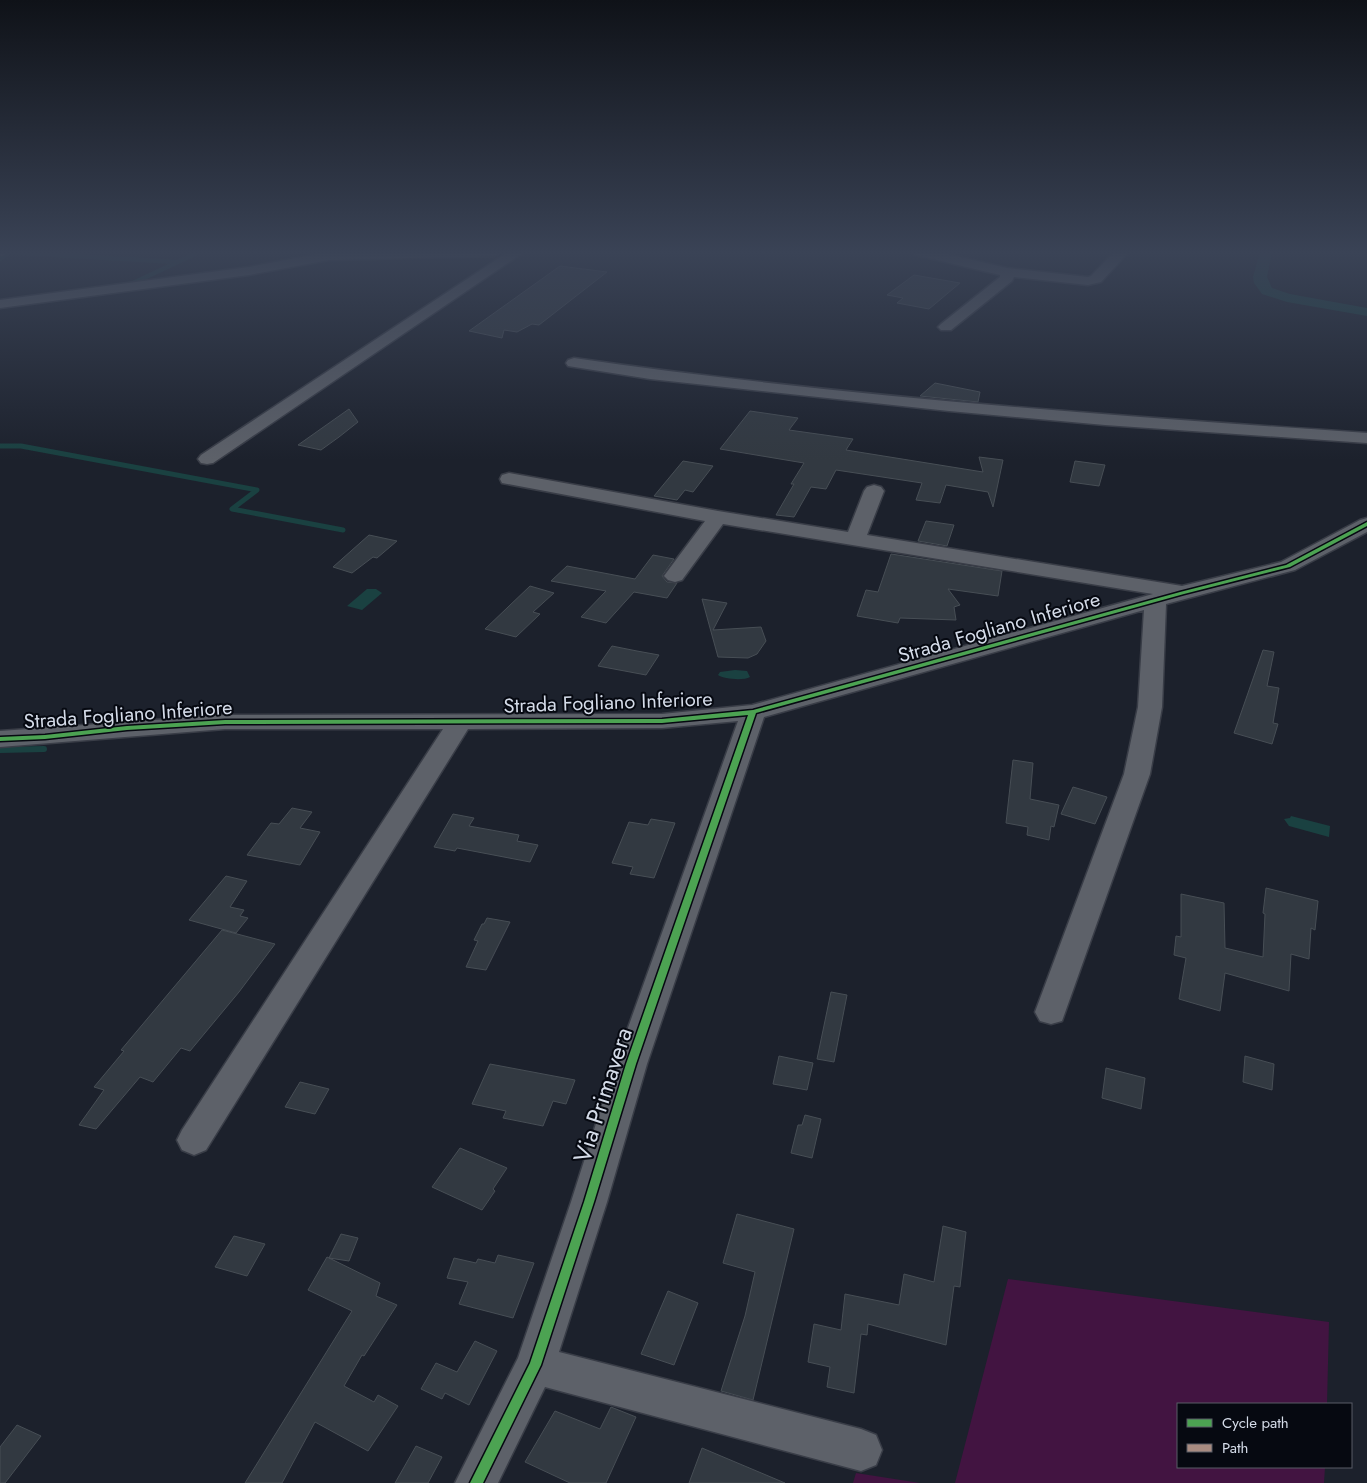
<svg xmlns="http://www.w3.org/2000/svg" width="1367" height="1483" font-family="Jost,sans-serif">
<rect width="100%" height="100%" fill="#1c212c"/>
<path fill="#421441" d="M1008,1279L1329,1322L1327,1404H1178V1467H1325L1324,1483H955Z
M856,1473L920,1483H853Z"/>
<path fill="#1a4141" d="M367,589H376L382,593L362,610L347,606Z
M735,670L747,671L750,677C743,681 724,679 718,675L720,672Z
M1291,816L1330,826L1329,837L1289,826L1284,819L1290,818Z"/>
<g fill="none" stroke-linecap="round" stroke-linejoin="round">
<path stroke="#1a4141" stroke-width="4.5" d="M7,252L176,262
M0,259L10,252
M131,284L199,252"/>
<path stroke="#1a4141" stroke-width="5" d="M0,446H21L257,490L232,509L343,530"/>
<path stroke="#1a4141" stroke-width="6" d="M0,750L44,749"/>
<path fill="#1a4141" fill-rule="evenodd" d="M1260,252H1272L1267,277L1272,288L1290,294L1367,308V316L1287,302L1262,294L1254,283L1253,277Z"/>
</g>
<path fill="#323941" stroke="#474e55" d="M560,266L607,272L539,325L532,324L517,332L504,330L502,338L469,331Z
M914,275L960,283L929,309L897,303L903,298L887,295Z
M935,383L980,392L978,402L920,396Z
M349,409L358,422L339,437L321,450L298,445Z
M750,411L798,418L789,430L853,439L846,450L983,472L979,457L1003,460L993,507L988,492L946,485L940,503L916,500L922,483L836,470L826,489L811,487L794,517L776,515L794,484H791L804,463L720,449Z
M683,461L713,466L693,492L685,490L677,500L654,496Z
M1075,461L1105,465L1099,486L1070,482Z
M926,521L954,525L947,546L918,541Z
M369,535L397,541L377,558L373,557L352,573L333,567Z
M891,554L1002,571L998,596L948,589L960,605L954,607L956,620L900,618L898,623L857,616L866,590L878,592Z
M653,555L674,559L662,576L667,582L677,583L667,598L634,592L606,623L581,617L606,591L551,581L567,566L635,579Z
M530,586L554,593L533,612L540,614L516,637L485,629Z
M702,599L727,603L713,630L761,627L766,641L757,654L748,658L718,657Z
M612,646L637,651L659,655L646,675L598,666Z
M1263,650L1274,652L1267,686L1279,688L1273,723L1278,724L1272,744L1234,733Z
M1013,760L1033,763L1030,799L1059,805L1054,827L1051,826L1049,840L1027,835L1028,827L1006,823Z
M1073,787L1107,797L1095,824L1061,814Z
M292,808L312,812L300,828L320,832L300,865L247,855L271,823L279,824Z
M453,814L474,818L469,826L519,835L517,841L538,845L530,862L457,848L455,851L434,847Z
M651,819L675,823L654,878L630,874L633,867L612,863L629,822L648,825Z
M226,876L247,881L230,907L244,910L240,916L248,918L236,933L189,920Z
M1266,888L1318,901L1315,930L1311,928L1309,959L1291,954L1289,991L1225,973L1220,1011L1179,999L1186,958L1174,955L1176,936L1181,937V894L1224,903L1225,948L1263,957L1265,914L1263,913Z
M487,918L510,922L486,970L466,967L478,941L474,940L482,924H484Z
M222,930L275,944L239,992L190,1051L181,1048L153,1082L140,1077L96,1129L79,1125L104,1090L94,1087L124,1051L121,1050Z
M831,992L847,995L834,1062L817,1059Z
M779,1056L813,1063L807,1090L773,1084Z
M1245,1056L1274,1064L1272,1090L1243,1082Z
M490,1064L575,1080L566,1104L553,1101L543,1126L503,1118L506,1111L472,1104Z
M1106,1068L1145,1078L1141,1109L1102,1098Z
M300,1082L329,1089L315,1114L285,1107Z
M805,1115L821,1119L812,1158L791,1153L798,1125H802Z
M460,1148L507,1168L493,1189L495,1191L482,1210L432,1187Z
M737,1214L794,1229L753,1400L721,1391L745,1316L755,1272L723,1263Z
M943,1226L966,1232L960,1287L954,1286L946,1345L868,1324L867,1335L861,1334L854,1393L827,1387L830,1367L808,1362L814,1324L841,1330L845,1294L899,1305L904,1274L934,1282Z
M341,1234L358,1238L349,1261L329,1258Z
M234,1236L265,1244L247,1276L215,1267Z
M498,1255L534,1263L513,1318L459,1304L468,1282L447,1278L454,1258L476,1263L478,1259L495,1263Z
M327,1257L380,1283L376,1296L397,1305L364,1356L362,1355L344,1386L374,1402L378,1395L398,1406L368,1451L315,1422L282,1483H245L352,1311L308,1290Z
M668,1291L698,1303L674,1365L641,1354Z
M475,1341L497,1351L469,1405L445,1393L442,1399L421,1389L436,1363L457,1372Z
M611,1407L636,1417L606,1483H570L525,1462L555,1411L600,1429Z
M17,1425L41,1436L5,1483H0V1447Z
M416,1446L442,1457L428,1483H395Z
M702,1448L785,1483H689Z"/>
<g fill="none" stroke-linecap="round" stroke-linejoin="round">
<defs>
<path id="minor" d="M328,252H501L494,256L329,260L249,275L0,308V300L249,267Z
M508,252H524L213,463L207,464L201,463L198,459L201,455Z
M914,252H939L1007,268L1088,277L1091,276L1114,252H1124L1126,255L1101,282L1088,285L1014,277L1012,281L951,330H941L938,327L941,324L1000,277V275L916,255Z
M574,358C837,396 1102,415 1367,433V443L1105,425L949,411L650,379L568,366L566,363L568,360Z
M509,473L718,511L848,532L864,491L867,487L874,485L881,487L884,491L867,535L1182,586L1281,562L1360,520L1367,518V532L1295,570L1166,604L1162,707L1150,774L1062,1021L1051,1024L1040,1021L1035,1012L1124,774L1138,707L1144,610L764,717L647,1064L607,1202L559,1352L861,1429L876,1435L882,1450L876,1465L861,1471L545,1387L498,1483H455L518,1358L571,1202L615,1064L738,721L662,728L468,729L206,1150L194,1155L182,1150L177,1140L182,1130L443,729H225L0,747V731L225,715L662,714L752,705L1153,594L723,524L682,580L675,582L668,580L664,576L705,521L502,483L500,479L502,475Z"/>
</defs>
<use href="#minor" stroke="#393d47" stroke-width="3"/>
<use href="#minor" fill="#5d6169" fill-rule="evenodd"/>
<path stroke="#a88b81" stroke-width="4" stroke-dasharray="8 4" stroke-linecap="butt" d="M0,255L4,252"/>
<defs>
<path id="cycleway" d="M1367,522V526L1290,567L1184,594L756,713L636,1064L594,1202L541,1365L483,1483H470L530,1363L584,1202L626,1064L748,715L662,723L225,724L127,730L45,739L0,741V737L45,735L127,726L225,720L662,719L753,710L1180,592L1286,565Z"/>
</defs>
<use href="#cycleway" stroke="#060911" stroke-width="3"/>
<use href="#cycleway" fill="#4ca352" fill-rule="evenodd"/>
</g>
<linearGradient id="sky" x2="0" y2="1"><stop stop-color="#0f1218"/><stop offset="0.55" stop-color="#3a4356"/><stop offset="1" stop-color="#3a4356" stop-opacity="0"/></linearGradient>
<rect width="1367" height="460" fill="url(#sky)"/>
<g text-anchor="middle" stroke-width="4" stroke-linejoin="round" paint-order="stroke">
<g font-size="20" fill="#d5dce9" stroke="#060911">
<text transform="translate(999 627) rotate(-16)" y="7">Strada Fogliano Inferiore</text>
<text transform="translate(608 702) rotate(-2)" y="7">Strada Fogliano Inferiore</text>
<text transform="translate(128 714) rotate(-4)" y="7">Strada Fogliano Inferiore</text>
</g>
<g font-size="24" fill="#d5dce9" stroke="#060911">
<text transform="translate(603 1095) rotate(-72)" y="8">Via Primavera</text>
</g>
</g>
<rect x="1177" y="1403" width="175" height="65" fill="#060911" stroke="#595d67"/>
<rect x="1187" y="1419" width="25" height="8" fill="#4ca352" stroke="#595d67"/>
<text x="1222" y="1428" font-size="15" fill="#d5dce9">Cycle path</text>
<rect x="1187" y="1444" width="25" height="8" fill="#a88b81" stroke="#595d67"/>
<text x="1222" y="1453" font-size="15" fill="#d5dce9">Path</text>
</svg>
